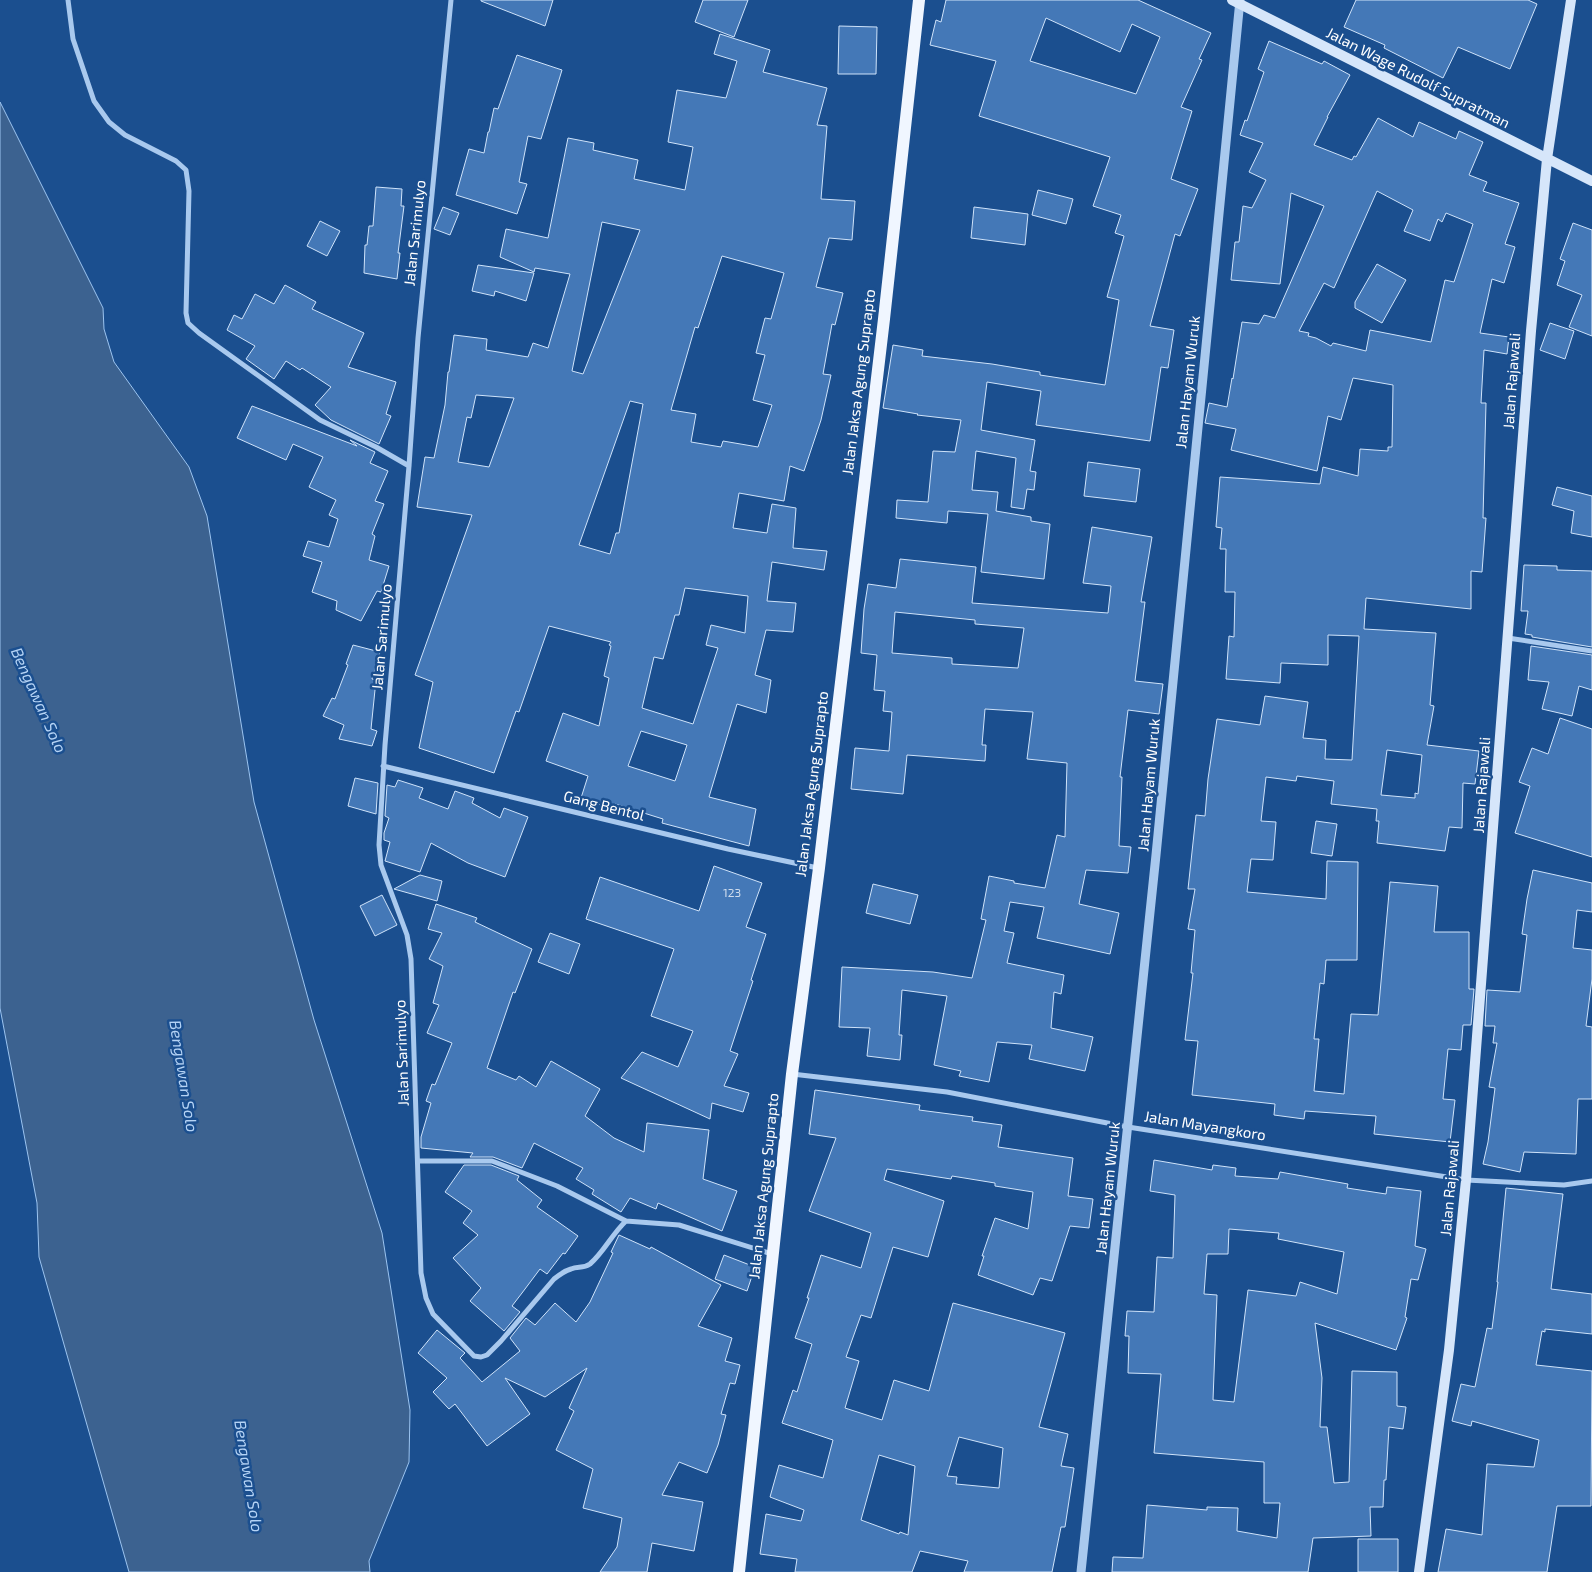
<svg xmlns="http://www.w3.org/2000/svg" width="1592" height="1572" font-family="'Exo 2',sans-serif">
<rect width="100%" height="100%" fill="#1b4f8f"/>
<path fill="#3c6290" stroke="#9cc4f0" d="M0,102L103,308L104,329L114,362L189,467L207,516L254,802L314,1020L382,1233L410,1410L409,1462L369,1561L370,1572H129L39,1257L37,1203L0,1008Z"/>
<path fill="#4478b7" stroke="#cfe3fa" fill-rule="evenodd" d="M481,0H553L545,26L481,1Z
M703,0H748L734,37L695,22Z
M946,0H1138L1211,33L1199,59L1202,60L1181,107L1192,111L1171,179L1198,189L1180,236L1175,234L1150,326L1174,330L1168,368L1161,367L1150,441L1036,425L1041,391L987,382L981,430L1035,440L1030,471L1036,472L1034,490L1027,489L1024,509L1011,507L1016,458L976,451L972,490L998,492L996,511L1031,517V521L1050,524L1044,579L981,572L988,514L948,511L947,523L896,518L897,500L928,502L933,451L955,452L961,420L917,415L918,414L883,408L893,345L923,350L922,356L992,364L1040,372V375L1105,385L1119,300L1107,297L1124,236L1115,233L1121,215L1093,206L1110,157L979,116L996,61L930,45L936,20L941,22ZM1046,18L1120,52L1132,24L1160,37L1136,94L1030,61Z
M1356,0H1528L1537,4L1510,69L1458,47L1443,78L1384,48L1385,45L1344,27Z
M839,26L877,27L876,74H838Z
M720,34L770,50L763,72L827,88L817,125L827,126L821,199L855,201L852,240L829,238L816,287L843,293L835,325L832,324L823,374L831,375L821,420L804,471L790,466L784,501L739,493L733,528L767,533L772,504L796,508L793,548L827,551L824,570L772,562L767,601L796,603L793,632L766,630L755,675L771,680L766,713L737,704L709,797L756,809L749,846L662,823L663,819L615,804L613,809L581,798L588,776L546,761L563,713L599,726L609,678L604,676L611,646L609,645L611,642L549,626L519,712L516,711L494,773L419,748L433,682L415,675L472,515L417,507L425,457L434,458L445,405L448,372H449L454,335L487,339L486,350L528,357L533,343L548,348L570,274L535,268L534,272L500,257L506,229L548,238L568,138L594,143L593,150L638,160L634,179L685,190L693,147L668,142L677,90L726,98L737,61L714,54ZM602,222L640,230L583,374L572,371ZM722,256L784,273L771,319L765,318L756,353L765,355L753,400L772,405L758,447L723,441L721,447L691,442L696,414L671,410L695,327L698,328ZM476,395L514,398L489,467L458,462L467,417L471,418ZM630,401L643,404L619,533H616L610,554L579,545ZM685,588L748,596L745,633L711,625L706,645L718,648L693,724L642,708L654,657L663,659L675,615H679ZM641,731L687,745L675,781L628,766Z
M1269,41L1322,64L1324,61L1350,75L1327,117H1328L1314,145L1352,160L1354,156L1356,157L1378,118L1413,137L1419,122L1456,139L1459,131L1483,142L1469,175L1487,182L1483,191L1519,203L1505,244L1515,247L1504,283L1492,279L1480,333L1509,337L1507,354L1484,350L1481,403H1486L1483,518H1486L1482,572L1471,571V609L1366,598L1364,629L1436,633L1430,705L1434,706L1427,745L1479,751L1475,784L1463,783L1462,828L1449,827L1445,851L1377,843L1379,821H1376L1377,809L1331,804L1334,781L1297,776L1296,781L1266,777L1261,821L1276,822L1273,860L1251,859L1247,892L1326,899L1327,861L1358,862L1357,960H1326L1324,984L1320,983L1314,1039H1319L1314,1091L1344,1094L1351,1014L1378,1015L1390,882L1438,886L1434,932H1469V989H1474L1471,1025H1463L1461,1050L1448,1049L1443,1099L1455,1100L1450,1142L1374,1134L1376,1116L1305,1111L1304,1119L1274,1115L1275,1104L1192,1095L1198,1041L1185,1040L1193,973H1191L1195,930L1188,929L1195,889H1188L1196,815L1205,816L1208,779L1217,719L1260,725L1265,696L1308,702L1303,738L1326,740L1325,759L1352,760L1359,636L1328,635V665L1281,663L1280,683L1226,679L1229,636L1234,637L1235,592H1225L1226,549H1220L1222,528L1216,527L1220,477L1320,484L1323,467L1358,476L1360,449L1388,451V447H1392L1393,385L1353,378L1341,420L1328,416L1317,471L1231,450L1236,429L1205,423L1209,403L1227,407L1232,378L1233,379L1242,322L1259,324L1264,315L1275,318L1324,206L1291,193L1280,284L1231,280L1235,242H1239L1243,206L1252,208L1266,180L1249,172L1263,143L1240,135L1245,120L1247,121L1264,72L1258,69ZM1377,191L1413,210L1404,231L1430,241L1438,219L1442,222L1446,213L1473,224L1454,282L1445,280L1431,342L1370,330L1366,351L1333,343L1331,346L1316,338L1308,336L1309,333L1299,331L1324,283L1334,288ZM1387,750L1422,755L1418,794L1415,793V798L1381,795Z
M517,55L562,70L541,139L528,136L519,182L527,184L517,214L456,195L469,149L484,153L488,132H489L494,108L498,109Z
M376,187L402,189L401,206H404L398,253H400L397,279L364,273L365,245H367L369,226H373Z
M1038,190L1073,199L1066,224L1032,215Z
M443,207L459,213L450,235L434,229Z
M974,207L1028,214L1025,245L971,238Z
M320,221L340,231L327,256L307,246Z
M1573,223L1592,230V336L1569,327L1582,295L1557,285L1565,261L1560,259Z
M1377,264L1406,280L1382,323L1355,308V302Z
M478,265L534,273L526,301L495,291L494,296L472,291Z
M285,285L316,302L312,309L364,333L348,367L396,382L386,414L391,416L379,444L331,420L315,405L331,387L302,368L300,370L286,361L274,379L246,359L255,346L227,330L234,315L242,319L255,294L274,304Z
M1550,323L1574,331L1565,359L1540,350Z
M252,406L357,446L350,440L375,452L370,463L388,471L375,501L384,504L372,534L375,536L369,560L389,566L381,592L377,591L361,621L336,610L337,601L312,592L322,562L303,556L308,541L329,547L338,519L329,515L336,500L309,487L323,457L293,444L286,460L237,438Z
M1088,462L1140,469L1136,502L1084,496Z
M1557,487L1592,496V537L1571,533L1574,511L1552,505Z
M1092,527L1152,537L1141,602H1145L1135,681L1163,684L1159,714L1128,710L1120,777H1122L1119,846L1131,847L1128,873L1086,870L1079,904L1119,913L1110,954L1037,938L1044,907L1010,902L1004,931L1014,933L1007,963L1064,975L1061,994L1054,992L1051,1028L1093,1037L1085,1071L1029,1059L1032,1045L997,1042L989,1082L959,1076L961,1071L934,1065L947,996L902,990L899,1035H902L900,1060L867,1056L870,1028L839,1027L842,967L933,972L972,978L986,920L981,919L989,876L1014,881V883L1045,888L1057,835L1065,837L1067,763L1027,759L1033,712L985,709L982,745H986L985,761L907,755L903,794L851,789L855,748L889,751L892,712L883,711L885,691L874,690L877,655L861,653L864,609L868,584L896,588L900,559L976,567L972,603L1108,613L1111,586L1083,583ZM895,612L975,620V624L1024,628L1018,668L952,664V658L892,653Z
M1524,565L1557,566V570L1592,571V647L1532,637V635L1525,634L1528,611H1521Z
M353,645L380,652L372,679L376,680L371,729L377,731L372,746L339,739L344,725L323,716L332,698L335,699L348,665L346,664Z
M1531,646L1592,655V690L1579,686L1572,716L1542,709L1549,682L1528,680Z
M1560,718L1592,729V857L1515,833L1530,786L1519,782L1532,748L1548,754Z
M355,778L378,783L376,814L348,806Z
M398,780L423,788L419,798L448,809L455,791L474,798L472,803L500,818L504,808L528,817L505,877L468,863L431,843L420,872L385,861L390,842L384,840V833L389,818L385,816L387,785L395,787Z
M1316,821L1337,824L1332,856L1311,853Z
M714,866L762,883L746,927L766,934L751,980L753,981L730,1051L738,1054L724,1086L749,1093L743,1112L712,1103L710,1119L621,1078L642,1052L678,1067L693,1031L651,1016L674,949L586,919L600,877L699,911Z
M1533,870L1592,883V912L1577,910L1573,948L1592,950V979L1586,1026L1592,1027V1099H1578L1576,1154L1524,1152L1520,1172L1483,1164L1488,1142L1495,1088L1489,1087L1497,1043H1493L1495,1026H1485L1487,990L1520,992L1527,935L1522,934L1527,899Z
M420,875L442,881L437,901L394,889Z
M873,884L918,895L910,924L866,913Z
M382,895L397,925L375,936L360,906Z
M436,904L477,918L475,922L532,949L515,993L513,992L487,1068L516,1080L519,1076L536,1087L551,1061L600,1089L585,1116L614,1138L644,1152L647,1123L709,1130L703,1179L737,1191L722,1231L658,1203L656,1209L630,1198L621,1212L592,1194L594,1190L576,1179L583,1168L534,1143L522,1168L493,1157H470L473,1153L421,1148V1137L431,1103L426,1101L432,1084L435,1085L452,1043L427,1033L439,1005L433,1003L443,966L429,959L442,933L428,929Z
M550,933L580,944L569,974L538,962Z
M815,1090L920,1105L919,1110L973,1117L972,1121L1002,1125L998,1147L1073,1158L1068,1196L1093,1199L1089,1228L1070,1226L1052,1281L1040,1278L1033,1295L978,1275L984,1256H982L995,1218L1028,1229L1033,1192L995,1186V1183L952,1176L951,1179L887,1169L884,1180L944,1201L928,1257L893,1247L871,1318L861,1315L846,1357L859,1361L845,1408L882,1420L894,1380L929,1391L953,1303L1065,1333L1039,1427L1068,1434L1061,1466L1074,1468L1065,1527H1061L1052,1572H964L968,1561L920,1551L912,1572H795L797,1559L760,1554L766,1514L801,1521L804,1510L770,1497L779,1465L823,1478L833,1440L782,1423L793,1390L797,1392L812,1344L795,1338L809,1298H807L821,1255L861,1268L871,1233L809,1211L836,1138L809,1134ZM959,1437L1003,1448L999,1488L956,1484L957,1477L947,1476ZM879,1455L915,1466L908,1535L900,1532L899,1534L861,1520Z
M1154,1160L1212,1170L1213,1165L1236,1168L1235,1176L1278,1179L1280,1172L1348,1184L1347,1188L1386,1194L1387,1187L1421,1191L1415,1246L1426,1249L1418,1280L1411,1279L1405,1317L1407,1318L1396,1350L1315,1323L1322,1378L1320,1427H1327L1334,1483L1349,1482L1352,1371L1397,1372V1406L1406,1407L1403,1429L1389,1427L1386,1480H1384L1383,1507H1370L1371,1536L1313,1538L1308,1572H1112L1113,1557L1143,1558L1147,1505L1207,1510V1507L1238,1508L1237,1531L1277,1538L1280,1503H1264V1462L1154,1453L1161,1374L1128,1373L1129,1336H1125L1127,1311L1154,1312L1157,1257L1173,1258L1175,1195L1150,1191ZM1229,1229L1279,1233L1278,1239L1344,1252L1337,1294L1300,1282L1296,1296L1248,1290L1234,1402L1213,1400L1217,1295L1204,1294L1207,1254H1228Z
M464,1165H491L519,1176L517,1180L542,1200L537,1207L578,1236L565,1254L563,1253L547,1274L540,1269L522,1293L512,1306L520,1312L504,1331L470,1301L481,1288L453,1258L478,1235L463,1223L472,1211L445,1192Z
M1506,1188L1563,1194L1551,1289L1592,1294V1334L1545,1329V1332L1542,1331L1536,1365L1592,1371L1591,1506H1557L1547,1572H1438L1446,1529L1482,1535L1487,1464L1534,1467L1539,1440L1472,1421L1471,1426L1452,1421L1461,1384L1475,1387L1487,1328L1492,1329L1498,1282H1497Z
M619,1235L650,1249L651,1247L721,1285L698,1326L732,1338L725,1361L740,1365L735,1384L730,1383L721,1414L726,1415L718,1445L707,1473L679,1462L662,1495L703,1502L694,1551L652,1543L647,1572H600L617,1547L622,1518L583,1508L593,1469L556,1450L574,1411L569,1408L587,1368L545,1397L505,1378L530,1414L487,1446L455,1404L449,1409L433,1392L447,1378L418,1353L437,1330L465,1353L460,1358L482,1382L520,1351L510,1338L526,1318L535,1325L555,1303L576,1322L590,1302L613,1253L611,1252Z
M724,1255L755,1267L747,1291L715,1279Z
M1358,1539H1398V1572H1358Z"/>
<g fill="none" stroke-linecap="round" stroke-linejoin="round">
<path stroke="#a9c9ee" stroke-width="5" d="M68,0L73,39L94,101L109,122L125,135L176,161L186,170L189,191L186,313L188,323L199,333L320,420L376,447L409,466
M451,0L418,338L409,466L385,745L379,845L381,865L407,935L411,959L421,1273L426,1298L433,1314L474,1356L481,1357L487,1355L501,1341L554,1279C559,1275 564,1271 571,1269C578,1266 583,1269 590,1264C604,1252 612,1234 626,1221
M1508,638L1592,651
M383,766L728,849L818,868
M792,1074L947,1092L1128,1127L1466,1180L1564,1185L1592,1181
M418,1161H492L557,1186L626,1221L679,1225L772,1254"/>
<path stroke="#a9c9ee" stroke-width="9" d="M1081,1572L1156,855L1240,0"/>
<path stroke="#d6e6fa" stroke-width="10" d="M1232,0L1592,181
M1419,1572L1449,1350L1466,1180L1531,331L1547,159L1571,0"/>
<path stroke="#f0f6ff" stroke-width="12" d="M739,1572L792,1074L819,868L884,319L919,0"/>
</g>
<g text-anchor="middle" stroke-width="5" stroke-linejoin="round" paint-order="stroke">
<g font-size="12" fill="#d0dded">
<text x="732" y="897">123</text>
</g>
<g font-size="15" fill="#fff" stroke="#1b4f8f">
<text transform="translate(1418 78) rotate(27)" y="5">Jalan Wage Rudolf Supratman</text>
<text transform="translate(415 233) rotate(-84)" y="5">Jalan Sarimulyo</text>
<text transform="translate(1512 381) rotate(-86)" y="5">Jalan Rajawali</text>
<text transform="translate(859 382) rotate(-83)" y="5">Jalan Jaksa Agung Suprapto</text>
<text transform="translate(1188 382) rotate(-84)" y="5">Jalan Hayam Wuruk</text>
<text transform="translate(382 637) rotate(-85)" y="5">Jalan Sarimulyo</text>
<text transform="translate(812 784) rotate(-83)" y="5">Jalan Jaksa Agung Suprapto</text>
<text transform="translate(1149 785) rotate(-85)" y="5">Jalan Hayam Wuruk</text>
<text transform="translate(1482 785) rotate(-86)" y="5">Jalan Rajawali</text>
<text transform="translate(604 806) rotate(14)" y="5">Gang Bentol</text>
<text transform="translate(402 1053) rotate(-92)" y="5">Jalan Sarimulyo</text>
<text transform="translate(1205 1126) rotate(9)" y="5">Jalan Mayangkoro</text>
<text transform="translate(764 1186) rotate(-84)" y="5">Jalan Jaksa Agung Suprapto</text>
<text transform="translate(1108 1188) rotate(-84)" y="5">Jalan Hayam Wuruk</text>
<text transform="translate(1450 1188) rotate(-85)" y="5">Jalan Rajawali</text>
</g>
<g font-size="16" font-style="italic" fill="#b5d3f5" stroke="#1b4f8f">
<text transform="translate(39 700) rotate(66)" y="6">Bengawan Solo</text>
<text transform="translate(184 1076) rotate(81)" y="6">Bengawan Solo</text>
<text transform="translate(249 1476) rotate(81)" y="6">Bengawan Solo</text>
</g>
</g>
</svg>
